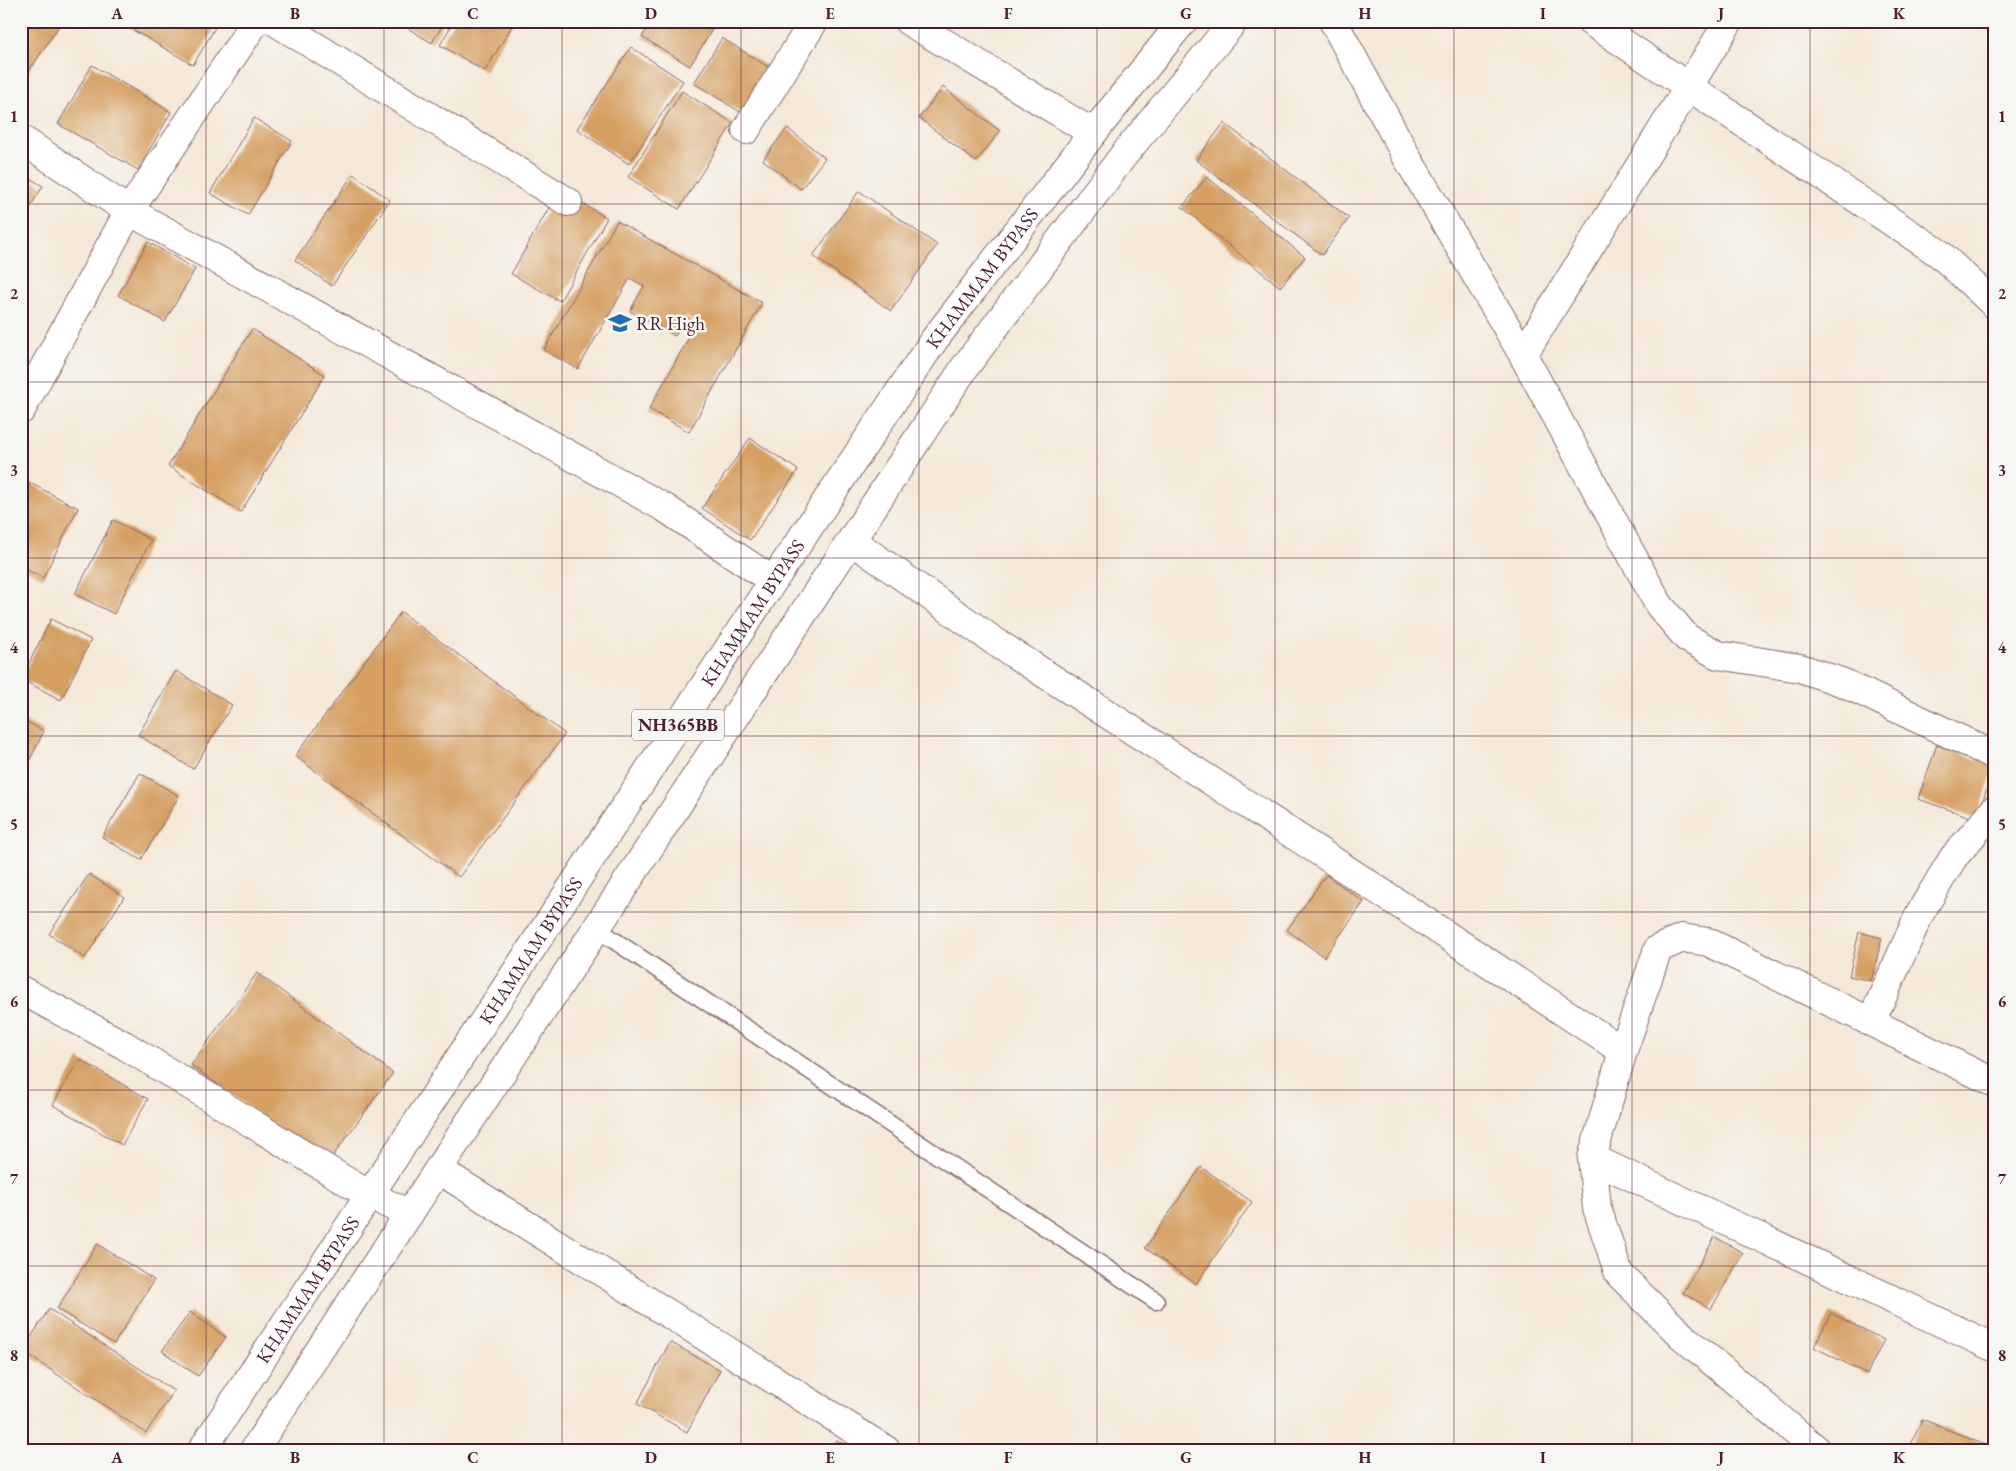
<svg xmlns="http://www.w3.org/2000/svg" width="2016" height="1471" font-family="'EB Garamond',serif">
<rect width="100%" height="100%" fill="#f6f6f2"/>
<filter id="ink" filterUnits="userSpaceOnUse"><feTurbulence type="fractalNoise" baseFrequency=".02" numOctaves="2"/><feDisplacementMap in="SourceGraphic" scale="10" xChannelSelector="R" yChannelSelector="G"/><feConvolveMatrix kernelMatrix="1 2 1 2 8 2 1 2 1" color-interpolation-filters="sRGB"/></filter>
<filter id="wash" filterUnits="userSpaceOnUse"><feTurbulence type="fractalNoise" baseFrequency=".0096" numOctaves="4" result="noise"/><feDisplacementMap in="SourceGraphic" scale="20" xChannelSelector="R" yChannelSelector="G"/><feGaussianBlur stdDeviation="1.12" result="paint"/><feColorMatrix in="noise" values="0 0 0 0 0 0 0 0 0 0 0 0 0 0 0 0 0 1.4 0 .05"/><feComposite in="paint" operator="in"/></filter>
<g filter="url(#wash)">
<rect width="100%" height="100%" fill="#f4e9d9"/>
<g id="blocks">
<path fill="#d6a064" d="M21,21H62L21,83Z
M118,21H219L193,65Z
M396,21H445L432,43Z
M454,21H515L485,71L440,45Z
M651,21H717L690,66L642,37Z
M722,38L770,68L742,113L694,83Z
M631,47L683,81L629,164L577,129Z
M92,65L171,112L138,170L58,124Z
M943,87L1000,131L976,162L919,118Z
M682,91L733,123L679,209L628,177Z
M254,118L292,141L248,215L210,193Z
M1224,123L1349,218L1322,255L1196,160Z
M787,128L825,158L801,189L763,160Z
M21,173L43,186L21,222Z
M353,174L390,200L332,286L295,260Z
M1207,177L1305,257L1280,287L1182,207Z
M559,190L607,218L560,301L511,274Z
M859,191L937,245L891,311L813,256Z
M617,221L762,303L689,432L649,409L697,323L686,316L675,336L630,311L644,286L630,278L578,369L544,350Z
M148,242L195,269L165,322L118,295Z
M252,329L325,375L241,512L168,466Z
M750,438L798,470L750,540L702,508Z
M30,483L78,508L43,578L21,567V501Z
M113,520L151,540L114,614L75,594Z
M21,603L26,605L21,614Z
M401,612L565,734L459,877L295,756Z
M51,619L91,640L61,700L21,679Z
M176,671L232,705L193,769L138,735Z
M21,719L44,731L21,777Z
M1937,745L1995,766L1976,819L1918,799Z
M140,773L179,796L141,860L102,837Z
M89,874L124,897L85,958L49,934Z
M1326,875L1364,902L1324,957L1287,930Z
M1859,932L1882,938L1871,981L1849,976Z
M257,973L393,1073L327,1164L191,1065Z
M79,1059L148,1099L122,1145L53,1105Z
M1201,1167L1252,1202L1196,1284L1145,1248Z
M1715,1237L1743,1253L1711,1309L1683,1293Z
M97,1244L154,1280L114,1344L57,1309Z
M49,1309L174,1391L146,1433L22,1351Z
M190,1312L226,1337L198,1376L162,1351Z
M1831,1313L1884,1340L1867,1374L1814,1347Z
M670,1342L720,1370L687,1432L637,1404Z
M1922,1419L1985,1445L1983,1450H1909Z
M837,1440L854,1450H832Z"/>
</g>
</g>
<g filter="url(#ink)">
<use href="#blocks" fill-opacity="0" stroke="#866668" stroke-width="1"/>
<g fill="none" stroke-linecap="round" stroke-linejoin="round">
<defs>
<path id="service" d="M597,929L1156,1301"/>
<path id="minor" d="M274,21L568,202
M908,21L1093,133
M1333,21L1409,161L1523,355L1659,605L1687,638L1718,655L1800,668L1844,683L1995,756
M1590,21L1940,254L1995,305
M746,130L814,21
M21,139L129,211L665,508L773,581
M1523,355L1729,21
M21,410L129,211L256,21
M852,541L997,643L1239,799L1623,1051
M21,990L124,1045L369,1195L409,1214
M1871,1022L1920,913L1953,858L1995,809
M1592,1158L1995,1348
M439,1170L886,1450
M1817,1450L1681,1335L1619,1274L1597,1208L1592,1158L1623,1051L1658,949L1682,938L1708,942L1995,1083"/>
<g id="trunk">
<path id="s1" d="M202,1450L773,581L934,340L1093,133L1183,21"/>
<path d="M254,1450L965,367L1123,156L1234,21"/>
</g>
</defs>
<use href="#service" stroke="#866668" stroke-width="19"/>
<use href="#minor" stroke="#866668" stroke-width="30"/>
<use href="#trunk" stroke="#866668" stroke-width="30"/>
<use href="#service" stroke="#fff" stroke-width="16"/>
<use href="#minor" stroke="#fff" stroke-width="28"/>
<use href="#trunk" stroke="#fff" stroke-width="28"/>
</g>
</g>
<path fill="none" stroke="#4a1f2b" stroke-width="1" stroke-opacity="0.55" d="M206,21V1450M384,21V1450M562,21V1450M741,21V1450M919,21V1450M1097,21V1450M1275,21V1450M1454,21V1450M1632,21V1450M1810,21V1450M21,204H1995M21,382H1995M21,558H1995M21,736H1995M21,912H1995M21,1090H1995M21,1266H1995"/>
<defs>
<symbol id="school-bare" viewBox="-9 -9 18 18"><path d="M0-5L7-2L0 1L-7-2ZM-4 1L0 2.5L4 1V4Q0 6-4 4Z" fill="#1f6fb2" stroke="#f6f6f2" stroke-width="2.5" paint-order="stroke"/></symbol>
</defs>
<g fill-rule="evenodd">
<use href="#school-bare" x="604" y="307" width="32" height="32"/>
</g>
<g text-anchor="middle" stroke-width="5" stroke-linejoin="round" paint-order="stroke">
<rect fill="#f6f6f2" stroke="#7e6067" stroke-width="1" x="632" y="709.5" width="92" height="31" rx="4"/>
<g font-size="18" font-weight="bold" fill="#4a1f2b">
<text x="678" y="731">NH365BB</text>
</g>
<g font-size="19" fill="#4a1f2b" stroke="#f6f6f2">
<text dy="7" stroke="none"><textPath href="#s1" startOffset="1408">KHAMMAM BYPASS</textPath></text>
<text dy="7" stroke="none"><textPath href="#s1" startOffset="1002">KHAMMAM BYPASS</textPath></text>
<text dy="7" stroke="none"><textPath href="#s1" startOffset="598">KHAMMAM BYPASS</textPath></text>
<text dy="7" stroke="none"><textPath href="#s1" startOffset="192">KHAMMAM BYPASS</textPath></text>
</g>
<g font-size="19" fill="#4a1f2b" stroke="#f6f6f2" text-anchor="start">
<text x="636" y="330">RR High</text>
</g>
</g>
<rect width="2016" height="1471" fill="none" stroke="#f6f6f2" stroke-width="55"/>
<rect x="28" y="28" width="1960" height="1416" fill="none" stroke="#4a1f2b" stroke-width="2"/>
<g font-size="16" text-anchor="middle" font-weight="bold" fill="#4a1f2b">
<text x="117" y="19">A</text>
<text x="295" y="19">B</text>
<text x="473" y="19">C</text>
<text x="651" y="19">D</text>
<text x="830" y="19">E</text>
<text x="1008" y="19">F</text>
<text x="1186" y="19">G</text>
<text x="1365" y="19">H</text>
<text x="1543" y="19">I</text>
<text x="1721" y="19">J</text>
<text x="1899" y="19">K</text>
<text x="14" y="122">1</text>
<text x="2002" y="122">1</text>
<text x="14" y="299">2</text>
<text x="2002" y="299">2</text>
<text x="14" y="476">3</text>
<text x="2002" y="476">3</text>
<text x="14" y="653">4</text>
<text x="2002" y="653">4</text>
<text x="14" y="830">5</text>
<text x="2002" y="830">5</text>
<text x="14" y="1007">6</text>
<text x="2002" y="1007">6</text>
<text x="14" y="1184">7</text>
<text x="2002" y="1184">7</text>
<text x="14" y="1361">8</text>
<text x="2002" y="1361">8</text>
<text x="117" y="1463">A</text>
<text x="295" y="1463">B</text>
<text x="473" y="1463">C</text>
<text x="651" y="1463">D</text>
<text x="830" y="1463">E</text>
<text x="1008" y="1463">F</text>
<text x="1186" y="1463">G</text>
<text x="1365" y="1463">H</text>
<text x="1543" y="1463">I</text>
<text x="1721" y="1463">J</text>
<text x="1899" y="1463">K</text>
</g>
</svg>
